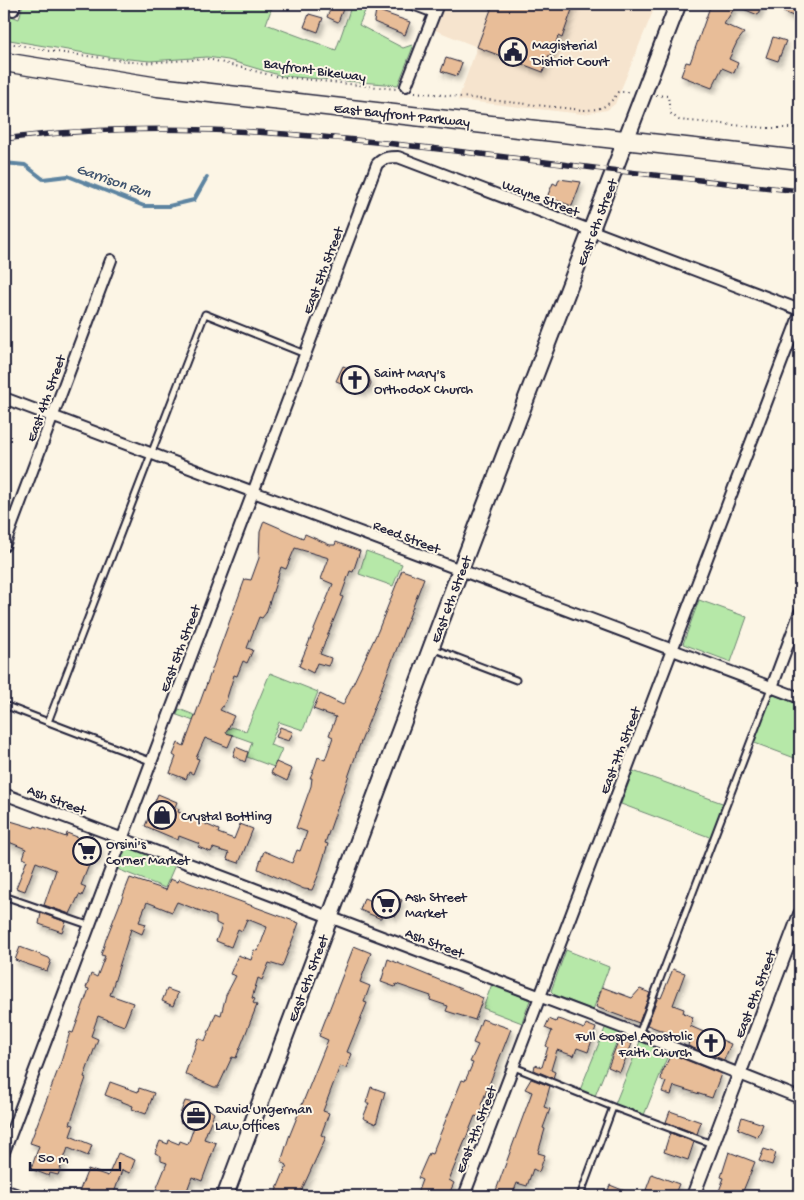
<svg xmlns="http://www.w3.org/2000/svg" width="804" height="1200" font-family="'Gochi Hand',sans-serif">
<defs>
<filter id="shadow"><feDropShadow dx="2.5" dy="4.5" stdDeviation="2.5" flood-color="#0004"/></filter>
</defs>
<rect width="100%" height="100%" fill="#fcf5e5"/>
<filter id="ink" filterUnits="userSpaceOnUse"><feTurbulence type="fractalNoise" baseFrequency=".02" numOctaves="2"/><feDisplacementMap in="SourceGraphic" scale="10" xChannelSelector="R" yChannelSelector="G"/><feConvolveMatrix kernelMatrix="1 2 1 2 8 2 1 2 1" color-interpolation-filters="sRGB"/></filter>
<g filter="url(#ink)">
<path fill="#f6e4ce" d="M445,4H656L615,104L607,110L583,114L458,100L477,47L435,30Z"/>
<path fill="#b6e8a8" stroke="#6c8572" d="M23,4H211L224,9L226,4H273L266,24L336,50L352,4H368L359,25L403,48L412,45L413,47L398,85L282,76L228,60L207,57L150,61L108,57L4,39V13L19,19Z
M366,551L402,564L393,586L359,574Z
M699,600L747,617L731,662L683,644Z
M270,673L318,692L303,730L279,722L270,745L282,749L274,767L247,757L252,742L177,715L179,709L230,729L231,727L246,731Z
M772,694L800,705V760L752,742Z
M633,771L725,804L712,838L621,804Z
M129,847L175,865L165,888L117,869L125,849Z
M566,950L609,967L593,1010L555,995L551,991Z
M492,984L530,1000L522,1023L483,1008Z
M606,1026L621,1031L595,1096L580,1090Z
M641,1039L670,1050L644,1115L615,1104Z"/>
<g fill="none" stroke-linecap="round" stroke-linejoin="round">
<path stroke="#5d84a1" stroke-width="4" d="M4,163L25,165L43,179L68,176L144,206H169L194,200L207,177"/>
</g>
<path fill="#e8bd98" stroke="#22223b" filter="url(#shadow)" d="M332,4H345L338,22L327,17Z
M493,4H574L562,38L558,36L552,56L549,55L543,72L477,47Z
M711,4H763L758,15L736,6L724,24L744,33L737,42L729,59L738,63L734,73L722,68L712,88L681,76L686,62L690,63Z
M787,4H800L796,17L783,12Z
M376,10L410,22L405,35L374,22Z
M309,14L323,18L318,32L304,27Z
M773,37L786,41L778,61L766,57Z
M446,58L462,63L457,76L441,71Z
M559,179L581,182L572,206L547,197L553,183L557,185Z
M343,366L368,375L371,383L369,388L362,391L336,381Z
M264,521L303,538L305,534L330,545H335L336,542L360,551L353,572L350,571L341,596L343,597L320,654L331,658L330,662L328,666L317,663L313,673L299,666L333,584L321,579L329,558L295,548L286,569L281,567L266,613L262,618L259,617L247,648L253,650L247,663L243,661L237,676L234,675L226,701L220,710L234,716L226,733L233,735L228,747L205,738L196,758L199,759L193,774L189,772L186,779L170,773L176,757L173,755L178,743L184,746L245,579L251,580L259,558L260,532Z
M402,570L424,578L357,752L325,843L328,844L318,876L312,890L304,889L258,869L259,865L264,851L292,863L297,850L300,851L307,832L296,828L311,786L312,778H310L315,766L318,757L325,760L333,737L329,735L336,717L313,709L320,694L343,705L378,631Z
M280,727L293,732L289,741L276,737Z
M236,747L248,752L245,762L233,756Z
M276,762L292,769L287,781L271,773Z
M158,794L177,802L175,807L179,809L178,812L206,822L205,824L219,830L218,833L234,839L240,824L253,829L239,863L227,859L229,853L213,848L211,852L198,847L200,844L179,836L178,840L145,826Z
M4,819L34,828L35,826L66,837L67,833L100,846L99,856L95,862L91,860L81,885L86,887L82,896L79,895L70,914L44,905L56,870L36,862L25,891L16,888L27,860L23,858L26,849L4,840Z
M130,878L166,890L170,879L178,882L179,879L299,923L282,967L269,963L262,980L258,978L252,998L255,999L253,1003L257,1005L236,1058L232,1057L220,1083L218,1087H214L185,1074L198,1038L205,1041L216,1013L221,1015L226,995L236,976L230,974L238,955L251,960L254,950L257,951L260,946L267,927L247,919L242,931L238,929L231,947L216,941L222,926L216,923V917L177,902L172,912L147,902L139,922L146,924L142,934L131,929L110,995L133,1003L124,1026L98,1016L91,1036L98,1039L84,1077L86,1078L70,1124L74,1125L70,1136L92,1145L88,1156L68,1148L58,1175L50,1173L49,1176L31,1169L39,1146L30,1143L61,1062L70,1032L73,1033L89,989L86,988L91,974L97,977L105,956L101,955L106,939Z
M378,891L402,900L396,916L383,911L381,918H379L360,910L364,898L374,902Z
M41,913L66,922L62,932L39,924Z
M354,946L371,953L360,982L370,986L364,1002L367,1003L347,1052L352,1054L346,1068L340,1066L323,1111L329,1113L321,1135L326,1137L299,1196H274L287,1165L281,1162L289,1137L328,1040L319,1036Z
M20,947L49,958L51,961L47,971L15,960Z
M388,959L483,998L475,1020L446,1011L448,1006L430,1000L431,996L396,984L395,987L381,982Z
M673,969L685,973L673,1005L684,1009L683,1013L693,1017L690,1026L731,1044L724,1060L688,1046L689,1041L647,1025L658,997L661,998Z
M602,987L632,998L640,989L650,993L639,1023L596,1007Z
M167,989L178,993L173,1006L162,1001Z
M482,1019L511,1029L481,1105L483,1106L479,1117L475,1116L449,1180L454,1183L448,1196H416L422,1180L418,1178L429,1153L432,1154L462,1080L465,1081L473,1063L470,1062L478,1045L473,1043Z
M549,1019L556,1022L557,1019L562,1020L584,1029L586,1024L596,1028L588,1052L577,1048L574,1056L557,1050L551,1070L555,1072L553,1078L534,1070L535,1065L542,1067L548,1047L546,1046L552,1031L545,1028Z
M619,1039L632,1044L620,1072L608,1067Z
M671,1054L721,1074L712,1098L674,1086L671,1095L662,1092L666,1082L661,1080L662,1073Z
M531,1079L550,1086L544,1107L550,1109L543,1128L545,1129L538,1153L545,1155L539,1172L533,1169L527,1186L517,1183L512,1196H494L532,1092L525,1089Z
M110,1082L138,1092L139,1088L154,1093L146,1114L132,1109L133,1106L105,1095Z
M371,1087L385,1092L376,1124L363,1118L369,1103H366Z
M185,1101L203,1105L214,1113L204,1139L216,1143L202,1181L192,1177L185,1196H173L156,1190L167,1163L161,1161V1156L155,1153L160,1141L168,1144L169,1140L179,1144L180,1141L188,1144L194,1127L180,1122L181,1118L179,1117Z
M670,1111L701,1122L697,1134L666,1122Z
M742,1117L763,1124L758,1137L738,1129Z
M670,1133L694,1142L688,1160L664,1152Z
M764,1149L776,1153L772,1165L759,1161Z
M729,1152L755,1162L741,1196H717L724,1178L721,1177Z
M118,1153L135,1160L130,1173L122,1170L113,1196H89L79,1192L88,1169L108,1176Z
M652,1174L679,1184L674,1196H663L646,1190Z
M610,1185L637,1196H606Z"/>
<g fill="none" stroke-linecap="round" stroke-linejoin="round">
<defs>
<path id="service" d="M432,648L516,680
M4,705L150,761
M48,722L205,314L305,354
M4,896L88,925
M639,1034L771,688
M514,1067L613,1107
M580,1196L613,1107L712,1144"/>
<path id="minor" d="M413,4L434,12
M4,6L13,10L15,4
M406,86L438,4
M4,398L800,698
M4,546L111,260
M772,687L800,612
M4,794L639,1034L800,1098
M4,1152L377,164C384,157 389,157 398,157L800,310
M4,1190L21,1196
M464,1196L800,314"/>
<path id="tertiary" d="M693,1196L800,914"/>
<path id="secondary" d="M225,1196L455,584L678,4"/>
<path id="trunk" d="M4,62L158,87L800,160"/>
</defs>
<use href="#service" stroke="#22223b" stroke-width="9"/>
<use href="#minor" stroke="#22223b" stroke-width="14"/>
<use href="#tertiary" stroke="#22223b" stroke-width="16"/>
<use href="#secondary" stroke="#22223b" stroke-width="19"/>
<use href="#trunk" stroke="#22223b" stroke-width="21"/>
<path stroke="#22223b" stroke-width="2" stroke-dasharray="1 4" stroke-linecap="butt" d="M4,42L49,51L141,63L208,59L274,76L396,89
M415,92L583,110C600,110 609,107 618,92H629
M656,95L668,96L670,113L679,120L766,128H800"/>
<use href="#service" stroke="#fcf5e5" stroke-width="5"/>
<use href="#minor" stroke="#fcf5e5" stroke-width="10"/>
<use href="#tertiary" stroke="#fcf5e5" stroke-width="12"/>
<use href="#secondary" stroke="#fcf5e5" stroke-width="15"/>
<use href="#trunk" stroke="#fcf5e5" stroke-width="18"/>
<defs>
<path id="rail" d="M4,139C175,116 350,138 521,159C614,171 707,181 800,191"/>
</defs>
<use href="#rail" stroke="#22223b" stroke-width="5.5"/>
<use href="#rail" stroke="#fcf5e5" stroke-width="4" stroke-dasharray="11" stroke-linecap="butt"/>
</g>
</g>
<defs>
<symbol id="civic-ring" viewBox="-11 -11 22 22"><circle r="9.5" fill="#fcf5e5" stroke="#22223b" stroke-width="1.5"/><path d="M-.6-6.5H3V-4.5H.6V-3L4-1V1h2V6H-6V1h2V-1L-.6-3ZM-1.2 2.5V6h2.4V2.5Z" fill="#22223b"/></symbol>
<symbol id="church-ring" viewBox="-11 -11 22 22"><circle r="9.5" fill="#fcf5e5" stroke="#22223b" stroke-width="1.5"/><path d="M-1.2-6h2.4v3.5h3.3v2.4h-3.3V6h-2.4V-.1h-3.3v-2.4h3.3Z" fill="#22223b"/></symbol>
<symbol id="shop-ring" viewBox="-11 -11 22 22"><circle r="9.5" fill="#fcf5e5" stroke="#22223b" stroke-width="1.5"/><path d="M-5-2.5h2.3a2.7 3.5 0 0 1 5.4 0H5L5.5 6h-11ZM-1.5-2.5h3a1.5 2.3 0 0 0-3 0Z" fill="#22223b"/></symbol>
<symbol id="supermarket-ring" viewBox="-11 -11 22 22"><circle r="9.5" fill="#fcf5e5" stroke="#22223b" stroke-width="1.5"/><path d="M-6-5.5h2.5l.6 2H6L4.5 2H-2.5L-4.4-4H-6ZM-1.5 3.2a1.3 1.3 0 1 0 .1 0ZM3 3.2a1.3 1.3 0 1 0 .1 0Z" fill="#22223b"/></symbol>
<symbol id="office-ring" viewBox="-11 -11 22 22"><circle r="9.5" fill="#fcf5e5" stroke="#22223b" stroke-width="1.5"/><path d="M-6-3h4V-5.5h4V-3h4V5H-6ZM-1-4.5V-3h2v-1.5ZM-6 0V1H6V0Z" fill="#22223b"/></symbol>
</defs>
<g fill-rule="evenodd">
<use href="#civic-ring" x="497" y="36" width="32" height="32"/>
<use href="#church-ring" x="339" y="364" width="32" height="32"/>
<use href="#shop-ring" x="146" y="799" width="32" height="32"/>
<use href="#supermarket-ring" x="71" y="835" width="32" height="32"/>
<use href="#supermarket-ring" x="370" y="888" width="32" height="32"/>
<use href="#church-ring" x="695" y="1027" width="32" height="32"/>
<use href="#office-ring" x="180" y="1100" width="32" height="32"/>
</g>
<g text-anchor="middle" stroke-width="4" stroke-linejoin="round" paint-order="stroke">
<g font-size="14" fill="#22223b" stroke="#fcf5e5" text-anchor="start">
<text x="532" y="49">Magisterial<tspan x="532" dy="16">District Court</tspan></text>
<text x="374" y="377">Saint Mary's<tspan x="374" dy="16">Orthodox Church</tspan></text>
<text x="181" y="820">Crystal Bottling</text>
<text x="106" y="848">Orsini's<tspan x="106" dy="16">Corner Market</tspan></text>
<text x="405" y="901">Ash Street<tspan x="405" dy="16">Market</tspan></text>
<text x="692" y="1040" text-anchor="end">Full Gospel Apostolic<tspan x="692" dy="16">Faith Church</tspan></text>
<text x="215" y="1113">David Ungerman<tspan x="215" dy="16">Law Offices</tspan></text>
</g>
<g font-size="14" fill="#22223b" stroke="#fcf5e5">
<text transform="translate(315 69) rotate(8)" y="5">Bayfront Bikeway</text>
<text transform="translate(402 114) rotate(6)" y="5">East Bayfront Parkway</text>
<text transform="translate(541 197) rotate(21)" y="5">Wayne Street</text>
<text transform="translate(596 222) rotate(-69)" y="5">East 6th Street</text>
<text transform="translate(322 270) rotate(-69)" y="5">East 5th Street</text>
<text transform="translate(45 398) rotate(-70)" y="5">East 4th Street</text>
<text transform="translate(407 536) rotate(21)" y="5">Reed Street</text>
<text transform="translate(450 599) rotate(-69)" y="5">East 6th Street</text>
<text transform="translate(179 648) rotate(-69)" y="5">East 5th Street</text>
<text transform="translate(619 750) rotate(-69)" y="5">East 7th Street</text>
<text transform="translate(57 799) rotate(21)" y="5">Ash Street</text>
<text transform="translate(435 942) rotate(21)" y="5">Ash Street</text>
<text transform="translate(307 978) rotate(-69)" y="5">East 6th Street</text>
<text transform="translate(754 994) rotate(-69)" y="5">East 8th Street</text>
<text transform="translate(475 1129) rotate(-69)" y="5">East 7th Street</text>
</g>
<g font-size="15" font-style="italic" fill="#3f536e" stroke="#fcf5e5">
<text transform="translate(114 180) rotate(19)" y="5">Garrison Run</text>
</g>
</g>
<rect width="804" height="1200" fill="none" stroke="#fcf5e5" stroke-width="20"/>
<rect x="10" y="10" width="784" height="1180" fill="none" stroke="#22223b" stroke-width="2" filter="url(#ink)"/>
<path d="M30 1162v8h90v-8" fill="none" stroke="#22223b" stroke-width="2.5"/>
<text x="38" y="1162" font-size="15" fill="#22223b" stroke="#fcf5e5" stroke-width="4" paint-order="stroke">50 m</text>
</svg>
